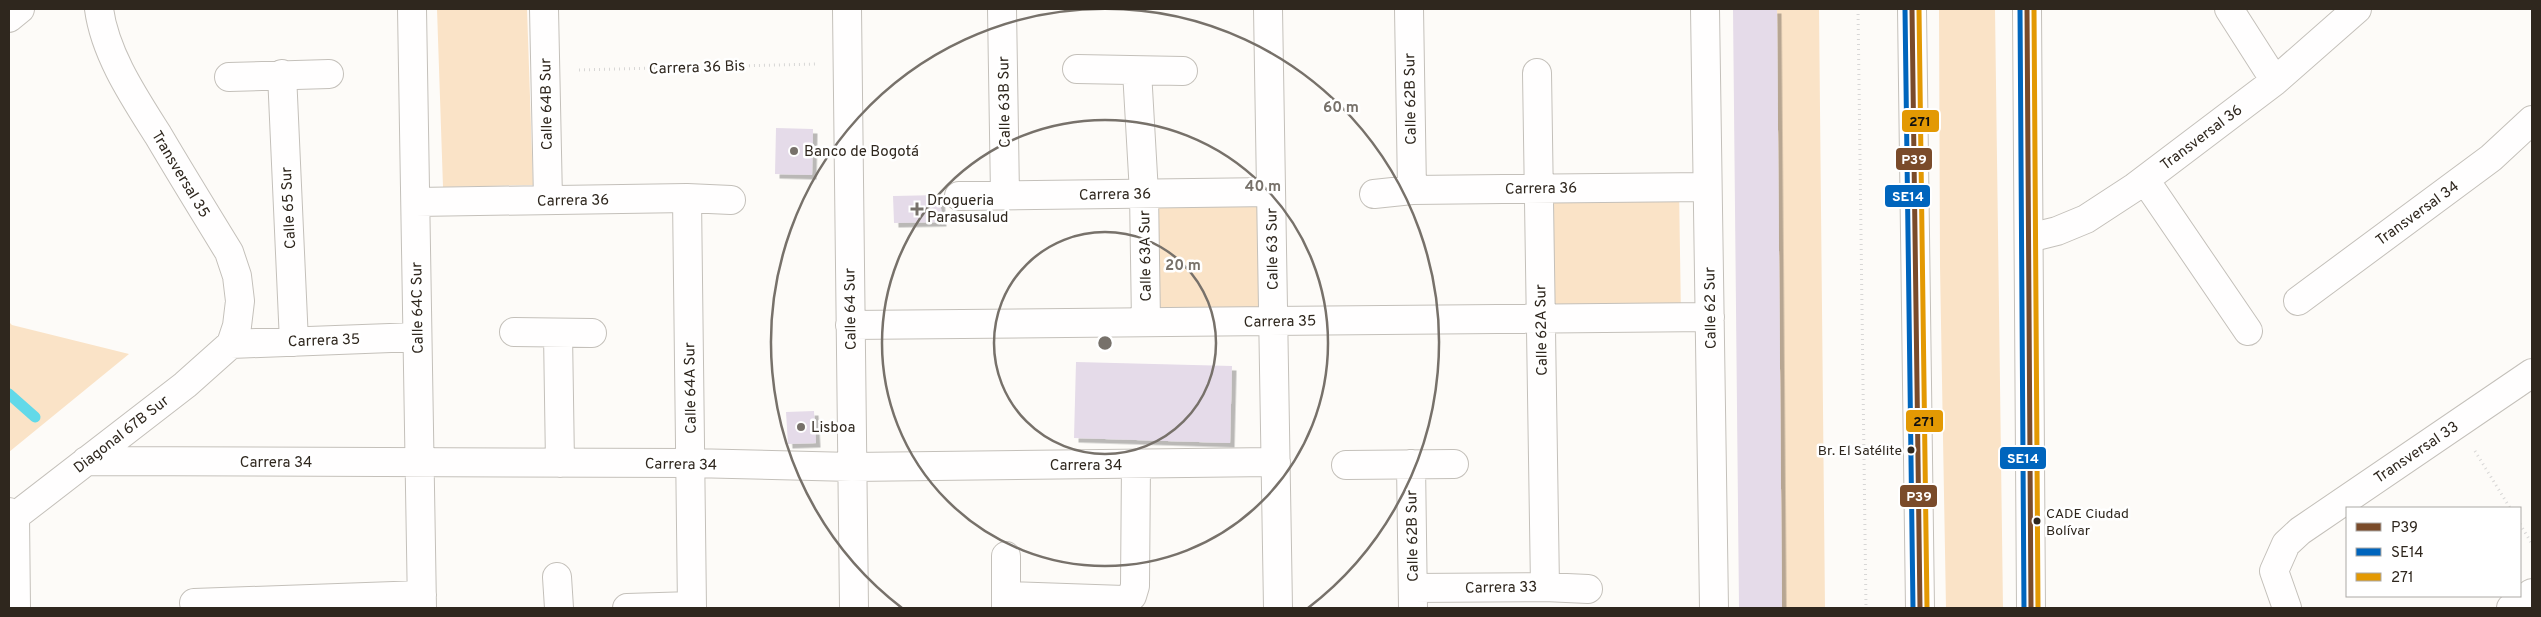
<svg xmlns="http://www.w3.org/2000/svg" width="2541" height="617" font-family="Overpass,sans-serif">
<defs>
<filter id="shadow"><feDropShadow dx="4.5" dy="4.5" stdDeviation="0" flood-color="#0004"/></filter>
</defs>
<rect width="100%" height="100%" fill="#fdfbf8"/>
<path fill="#fae3c7" d="M437,9H527L533,185L443,187Z
M1777,9H1819L1825,608H1782Z
M1939,9H1995L2003,608H1946L1940,266Z
M1679,187L1681,317L1541,318L1539,188Z
M1271,192L1274,321L1146,322L1144,193Z
M9,322L12,325L129,354L9,452Z"/>
<g fill="none" stroke-linecap="round" stroke-linejoin="round">
<path stroke="#62d9e9" stroke-width="11" d="M9,394L35,417"/>
</g>
<path fill="#e5dbe9" filter="url(#shadow)" d="M1733,9H1777L1782,608H1739Z
M776,128L813,129L812,175L775,174Z
M940,195L942,222L894,223L893,196Z
M1076,362L1232,366L1230,443L1074,438Z
M814,411L816,443L788,444L786,412Z"/>
<g fill="none" stroke-linecap="round" stroke-linejoin="round">
<defs>
<path id="minor" d="M412,9L422,608
M544,9L548,200
M847,9L854,608
M1002,9L1005,195
M1268,9L1278,608
M1409,9L1412,190
M1705,9L1714,608
M2229,9L2275,81
M9,18L20,9
M1077,69L1183,71
M1137,71L1144,193L1146,322
M1537,73L1545,587
M282,74L294,342
M229,77L329,74
M2145,180L2248,331
M1374,194L1412,190L1707,187
M959,196L1271,192
M687,198L692,608
M416,202L687,198L731,200
M2029,238L2057,231L2086,219L2135,187L2275,81L2357,9
M2298,301L2491,158L2532,120
M850,325L1710,317
M514,332L592,333
M558,334L560,463
M231,344L417,337
M86,461L690,463L852,467L1276,462
M1411,464L1413,608
M1346,465L1454,464
M9,512L15,516L16,608
M9,521L185,385L231,344L237,326L240,301L237,276L229,252C205,213 181,174 158,135C134,97 105,54 99,9
M1006,556V608
M557,577L559,608
M1413,588L1545,587L1588,589
M1006,596L1124,600L1132,596L1135,586L1136,464
M194,603L422,595
M627,608L692,606
M2287,608L2274,571L2286,544L2300,531L2532,373
M2511,608L2532,593"/>
<path id="major" d="M1912,9L1920,608
M2027,9L2031,608"/>
</defs>
<use href="#minor" stroke="#c4c0ba" stroke-width="30"/>
<use href="#major" stroke="#c4c0ba" stroke-width="30"/>
<path stroke="#d8d7d6" stroke-width="3" stroke-dasharray="1 4" stroke-linecap="butt" d="M1858,9L1866,608
M579,70L815,64
M2475,451L2510,508
M2520,524L2532,544"/>
<use href="#minor" stroke="#fffefe" stroke-width="28"/>
<use href="#major" stroke="#fffefe" stroke-width="28"/>
<defs>
<path id="bus-1" d="M1912,9L1920,608
M2027,9L2031,608"/>
<path id="bus-2" d="M1905,9L1913,608
M2020,9L2024,608"/>
<path id="bus-3" d="M1919,9L1927,608
M2034,9L2038,608"/>
</defs>
<use href="#bus-1" stroke="#fff" stroke-width="9"/>
<use href="#bus-2" stroke="#fff" stroke-width="9"/>
<use href="#bus-3" stroke="#fff" stroke-width="9"/>
<use href="#bus-1" stroke="#7a4b2a" stroke-width="5"/>
<use href="#bus-2" stroke="#0065bd" stroke-width="5"/>
<use href="#bus-3" stroke="#e39903" stroke-width="5"/>
</g>
<g fill="none" stroke="#77716a" stroke-width="2.5">
<circle cx="1105" cy="343" r="111"/>
<circle cx="1105" cy="343" r="223"/>
<path d="M902 608A334 334 0 1 1 1308 608"/>
</g>
<g fill="#77716a" stroke="#fff" stroke-width="2">
<circle cx="794" cy="151" r="5"/>
<path d="M914.5 201.5h5v5h5v5h-5v5h-5v-5h-5v-5h5z"/>
<circle cx="801" cy="427" r="5"/>
</g>
<g fill="#2f271e" stroke="#fff" stroke-width="2">
<circle cx="1911" cy="450" r="4.5"/>
<circle cx="2037" cy="521" r="4.5"/>
</g>
<g text-anchor="middle" stroke-width="5" stroke-linejoin="round" paint-order="stroke">
<g font-size="14" fill="#2f271e" stroke="#fff" text-anchor="end">
<text x="1902" y="455">Br. El Satélite</text>
<text x="2046" y="518" text-anchor="start">CADE Ciudad<tspan x="2046" dy="17">Bolívar</tspan></text>
</g>
<g font-size="15" fill="#2f271e" stroke="#fff">
<text transform="translate(697 67) rotate(-2)" y="5">Carrera 36 Bis</text>
<text transform="translate(1410 99) rotate(-91)" y="5">Calle 62B Sur</text>
<text transform="translate(1004 102) rotate(-91)" y="5">Calle 63B Sur</text>
<text transform="translate(546 104) rotate(-91)" y="5">Calle 64B Sur</text>
<text transform="translate(2201 137) rotate(-37)" y="5">Transversal 36</text>
<text transform="translate(181 174) rotate(59)" y="5">Transversal 35</text>
<text transform="translate(1541 188) rotate(-1)" y="5">Carrera 36</text>
<text transform="translate(1115 194) rotate(-1)" y="5">Carrera 36</text>
<text transform="translate(573 200) rotate(-1)" y="5">Carrera 36</text>
<text transform="translate(288 208) rotate(-93)" y="5">Calle 65 Sur</text>
<text transform="translate(2417 213) rotate(-36)" y="5">Transversal 34</text>
<text transform="translate(1272 249) rotate(-91)" y="5">Calle 63 Sur</text>
<text transform="translate(1145 256) rotate(-91)" y="5">Calle 63A Sur</text>
<text transform="translate(417 308) rotate(-91)" y="5">Calle 64C Sur</text>
<text transform="translate(1710 308) rotate(-91)" y="5">Calle 62 Sur</text>
<text transform="translate(850 309) rotate(-91)" y="5">Calle 64 Sur</text>
<text transform="translate(1280 321) rotate(-1)" y="5">Carrera 35</text>
<text transform="translate(1541 330) rotate(-91)" y="5">Calle 62A Sur</text>
<text transform="translate(324 340) rotate(-2)" y="5">Carrera 35</text>
<text transform="translate(690 388) rotate(-91)" y="5">Calle 64A Sur</text>
<text transform="translate(121 434) rotate(-38)" y="5">Diagonal 67B Sur</text>
<text transform="translate(2416 452) rotate(-34)" y="5">Transversal 33</text>
<text x="276" y="467">Carrera 34</text>
<text transform="translate(681 464) rotate(1)" y="5">Carrera 34</text>
<text x="1086" y="470">Carrera 34</text>
<text transform="translate(1412 536) rotate(-91)" y="5">Calle 62B Sur</text>
<text transform="translate(1501 587) rotate(-1)" y="5">Carrera 33</text>
</g>
<g font-size="15" fill="#2f271e" stroke="#fff" text-anchor="start">
<text x="804" y="156">Banco de Bogotá</text>
<text x="927" y="205">Drogueria<tspan x="927" dy="17">Parasusalud</tspan></text>
<text x="811" y="432">Lisboa</text>
</g>
</g>
<circle cx="1105" cy="343" r="8" fill="#77716a" stroke="#fff" stroke-width="2.5"/>
<g font-size="15" text-anchor="middle" font-weight="bold" fill="#77716a" stroke="#fff" stroke-width="5" stroke-linejoin="round" paint-order="stroke">
<text x="1341" y="112">60 m</text>
<text x="1263" y="191">40 m</text>
<text x="1183" y="270">20 m</text>
</g>
<g stroke="#fff" stroke-width="2">
<rect x="1901" y="109" width="39" height="24" rx="5" fill="#e39903"/>
<rect x="1895" y="147" width="38" height="24" rx="5" fill="#7a4b2a"/>
<rect x="1884" y="184" width="47" height="24" rx="5" fill="#0065bd"/>
<rect x="1905" y="409" width="39" height="24" rx="5" fill="#e39903"/>
<rect x="1999" y="446" width="48" height="24" rx="5" fill="#0065bd"/>
<rect x="1899" y="484" width="39" height="24" rx="5" fill="#7a4b2a"/>
</g>
<g font-size="14" text-anchor="middle" font-weight="bold" fill="#fff">
<text x="1914" y="164">P39</text>
<text x="1908" y="201">SE14</text>
<text x="2023" y="463">SE14</text>
<text x="1919" y="501">P39</text>
</g>
<g font-size="14" text-anchor="middle" font-weight="bold" fill="#111">
<text x="1920" y="126">271</text>
<text x="1924" y="426">271</text>
</g>
<rect width="2541" height="617" fill="none" stroke="#2f271e" stroke-width="20"/>
<rect x="2346" y="507" width="175" height="90" fill="#ffffff" stroke="#aca9a5"/>
<rect x="2356" y="523" width="25" height="8" fill="#7a4b2a" stroke="#aca9a5"/>
<text x="2391" y="532" font-size="15" fill="#2f271e">P39</text>
<rect x="2356" y="548" width="25" height="8" fill="#0065bd" stroke="#aca9a5"/>
<text x="2391" y="557" font-size="15" fill="#2f271e">SE14</text>
<rect x="2356" y="573" width="25" height="8" fill="#e39903" stroke="#aca9a5"/>
<text x="2391" y="582" font-size="15" fill="#2f271e">271</text>
</svg>
